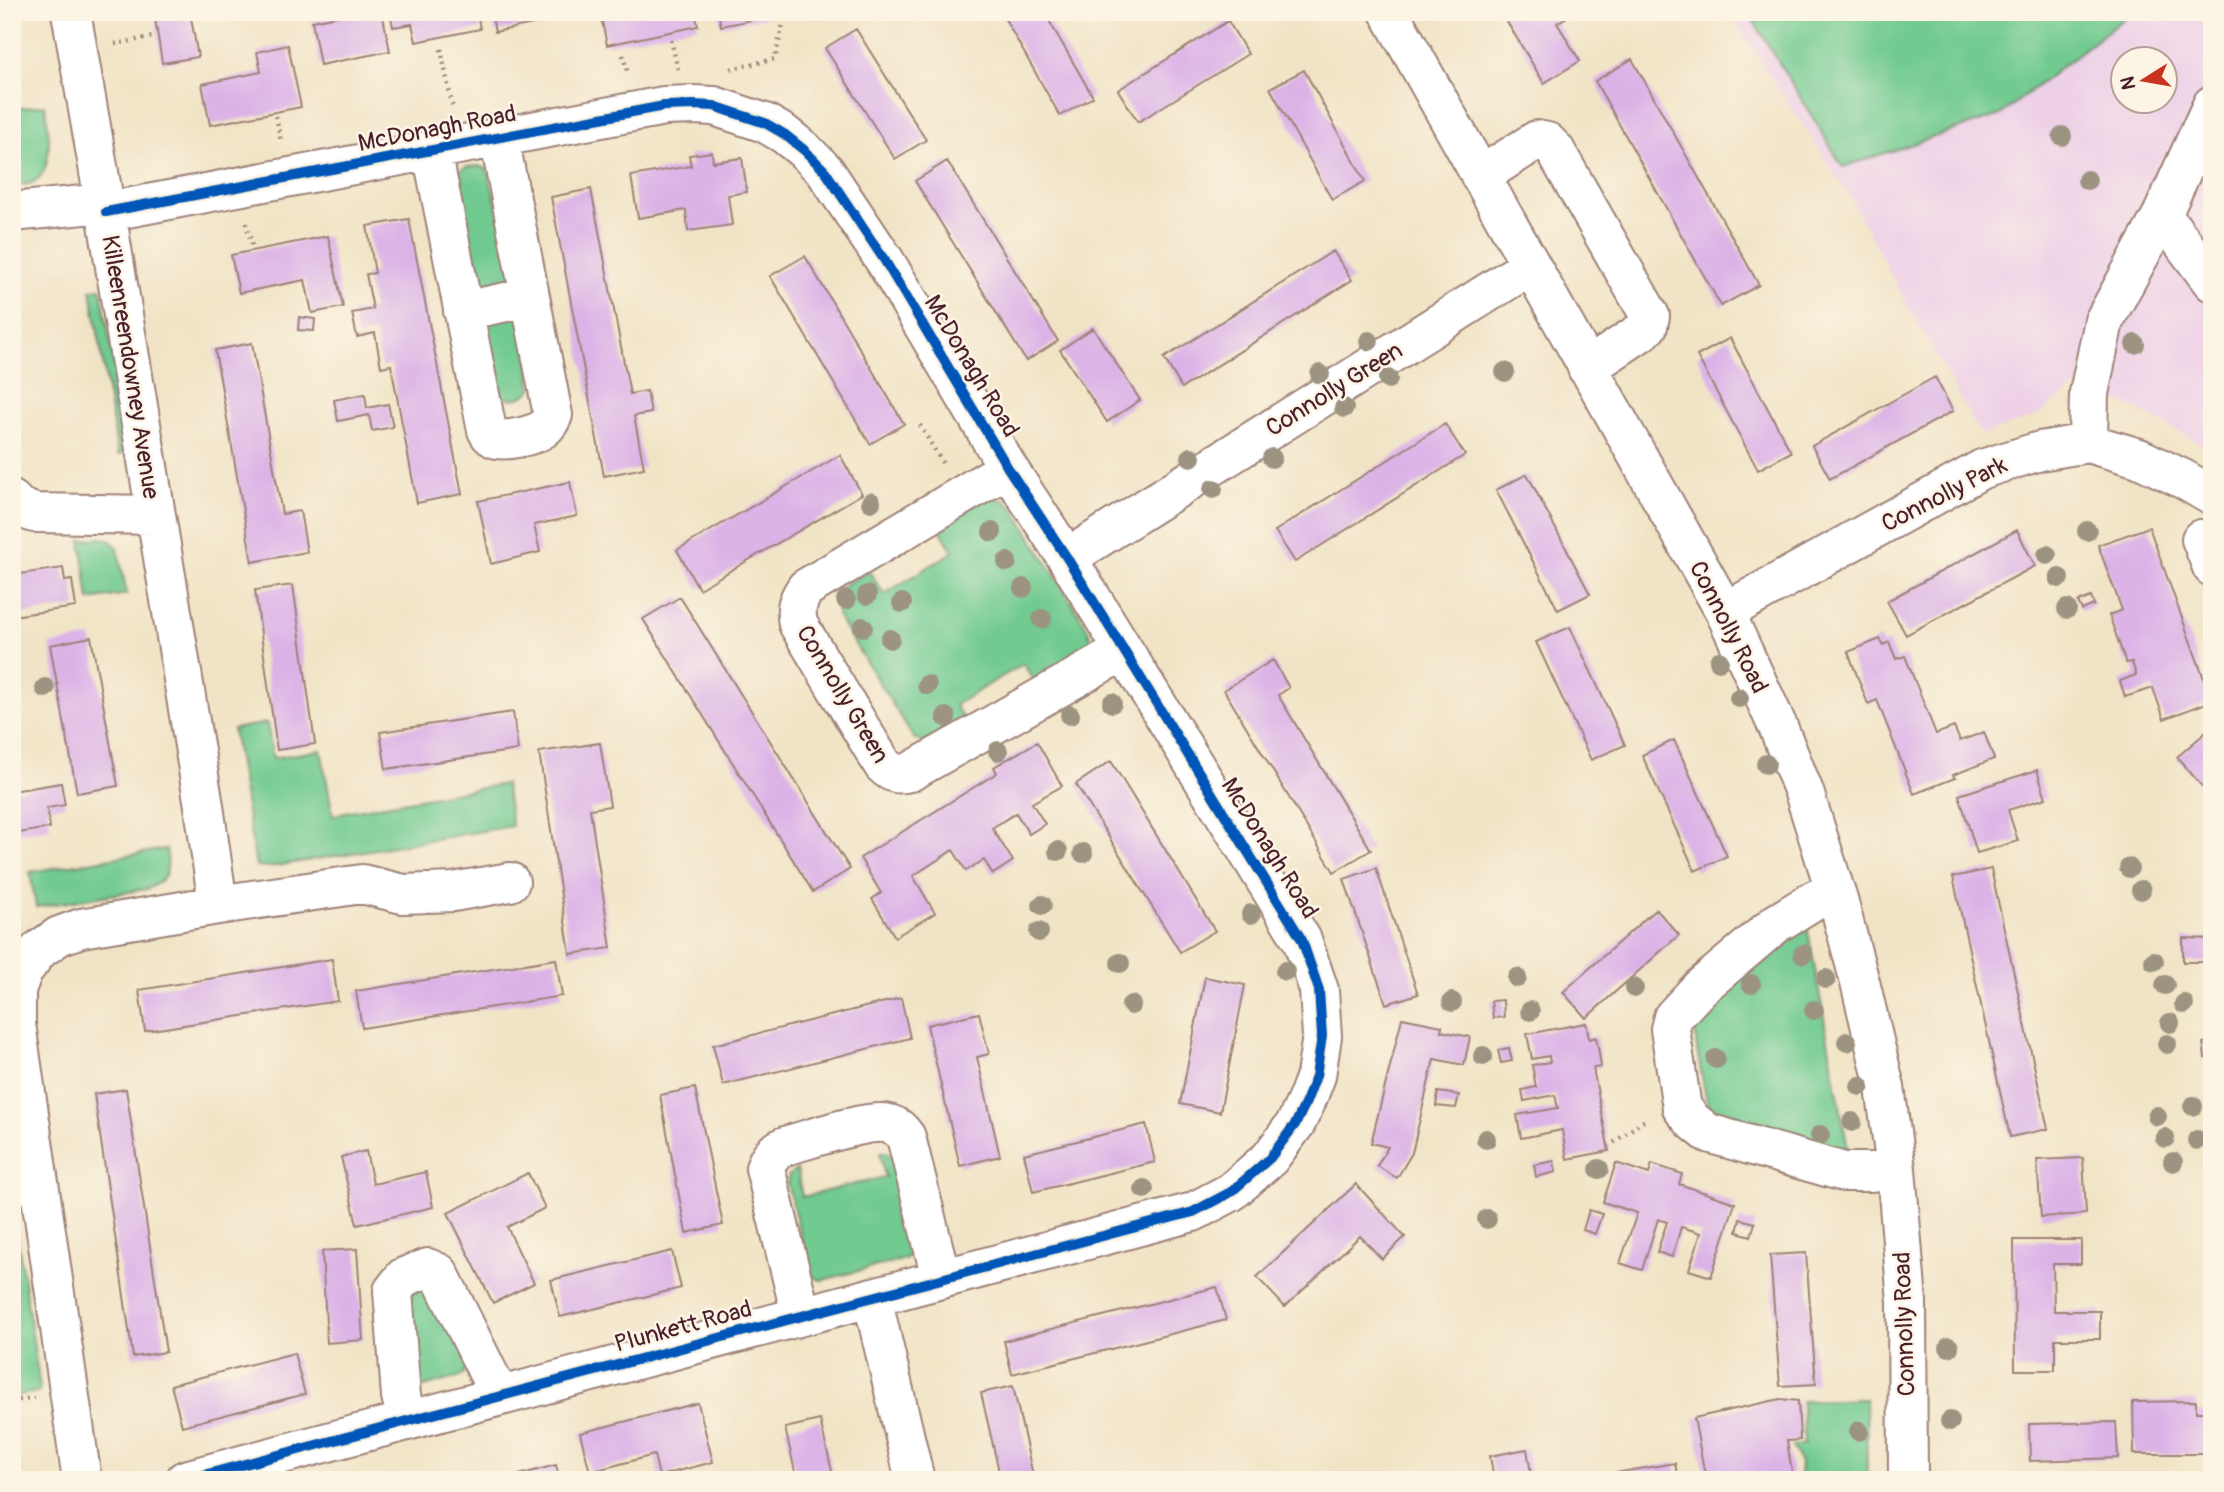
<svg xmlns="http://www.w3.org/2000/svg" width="2224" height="1492" font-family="Pangolin,sans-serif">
<rect width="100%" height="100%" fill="#fcf5e5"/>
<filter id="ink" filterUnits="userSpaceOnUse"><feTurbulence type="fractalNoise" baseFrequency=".0143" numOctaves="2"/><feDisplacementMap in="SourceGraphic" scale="14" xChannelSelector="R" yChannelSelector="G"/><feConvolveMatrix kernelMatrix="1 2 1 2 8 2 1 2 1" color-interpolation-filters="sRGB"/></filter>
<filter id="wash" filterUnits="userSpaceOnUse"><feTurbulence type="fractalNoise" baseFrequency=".00686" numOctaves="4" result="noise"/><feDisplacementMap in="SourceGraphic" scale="28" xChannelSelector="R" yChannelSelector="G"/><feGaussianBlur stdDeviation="1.57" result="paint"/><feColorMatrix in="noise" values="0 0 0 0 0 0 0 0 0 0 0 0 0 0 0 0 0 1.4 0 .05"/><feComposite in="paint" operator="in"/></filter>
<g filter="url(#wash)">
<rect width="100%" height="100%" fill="#f1e4c6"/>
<path fill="#eed0e7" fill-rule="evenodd" d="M1728,12H2212V450L2127,404L2073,389L2034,417L1981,435L1907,305L1847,192ZM2122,60H2164V102H2122Z"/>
<path fill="#71ca90" stroke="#5e745e" stroke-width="2" d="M1748,12H2132L2000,115L1843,167Z
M45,105C48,125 57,175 29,184C25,185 17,184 12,185V109Z
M479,166L487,169L517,279L466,290L451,176L466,167Z
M101,288L129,452L118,455L91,290Z
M523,313L532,389C519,404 503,399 487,391L471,323Z
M989,497L1007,501L1014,509L1086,626L1091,638V649L1038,685L1023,664L955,705L969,729L922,743L913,737L838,617C829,586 846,585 869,571L884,594L953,552L937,524Z
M101,538L107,539L117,546L127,594L89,600L81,540Z
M267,723L273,758L321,750L333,816L345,812L505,784L512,826L270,867L256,866L233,729Z
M166,849C170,870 168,880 147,889L36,907L30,872Z
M1807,926L1849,1155L1731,1127L1708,1109L1707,1102C1702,1073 1691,1039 1698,1010L1758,953Z
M885,1152L896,1160L916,1249L905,1259L823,1280L817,1279L811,1275L787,1183L789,1175L797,1169L802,1197L885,1177L880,1153Z
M12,1201L40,1388L38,1392L12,1396Z
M428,1285L470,1364L462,1376L424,1387L417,1386L402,1300Z
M1866,1399L1867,1480H1799L1800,1461L1792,1446L1804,1444L1802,1401Z"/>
<g id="blocks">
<path fill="#dbb3e7" d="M154,12H190L198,57L162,63Z
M341,12H382L390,51L320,65L312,21L342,15Z
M390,12H477L480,29L416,42L412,24L393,27Z
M491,12H569V16L495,32Z
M600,12H695L698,26L607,45Z
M718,12H781L782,14L721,26Z
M1001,12H1044L1093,97L1060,116Z
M1501,12H1575L1557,23L1580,61L1544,83Z
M1228,21L1248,54L1138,122L1118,90Z
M856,29L926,140L895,159L825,48Z
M288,45L301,107L210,125L202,84L261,72L257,52Z
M1632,59L1759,285L1721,306L1595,81Z
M1304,70L1365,181L1332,200L1270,88Z
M712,152L713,162L742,158L747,192L728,195L732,225L688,231L686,210L638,218L631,176L691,166L689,155Z
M947,161L1058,341L1026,361L915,181Z
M591,189L630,394L647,391L651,413L634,416L644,468L604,476L551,197Z
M409,219L462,494L417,503L391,365L381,367L375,333L357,337L352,313L373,309L366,274L375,273L367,226Z
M328,236L343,307L312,313L305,280L239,293L231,255Z
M1333,251L1352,280L1182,388L1164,358Z
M805,256L904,424L870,444L770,276Z
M299,317L315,319L314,331L298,330Z
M1093,328L1140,400L1107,422L1060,350Z
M1730,338L1791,452L1758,470L1697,356Z
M252,343L282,514L300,511L307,552L252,562L215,350Z
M1935,377L1953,411L1830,479L1812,446Z
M365,394L367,408L388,404L393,427L372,431L369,415L338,421L334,400Z
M1445,424L1465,455L1295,562L1275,531Z
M840,455L862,494L699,589L677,550Z
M1527,474L1590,594L1558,610L1496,490Z
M570,482L577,516L534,525L540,552L491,564L478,501Z
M2149,527L2212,701L2164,719L2153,688L2125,697L2120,681L2136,675L2132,662L2126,663L2109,615L2122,610L2098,545Z
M2017,530L2035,566L1906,635L1887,601Z
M63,568L65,581L72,580L76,607L12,616V575Z
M293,585L315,744L277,750L255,590Z
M680,597L850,869L813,892L643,619Z
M2091,597L2094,605L2082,610L2078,602Z
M1570,627L1625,745L1591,760L1536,642Z
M91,637L118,786L77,793L50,645Z
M1880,639L1883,645L1889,642L1896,659L1905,656L1936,734L1954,727L1960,741L1984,732L1994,759L1953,775L1955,778L1914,794L1877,700L1868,704L1848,652Z
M1273,660L1289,688L1278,695L1371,850L1334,872L1224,690Z
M513,712L518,750L386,769L380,732Z
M2212,727V798L2177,757Z
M1674,740L1727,856L1695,871L1642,755Z
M1037,742L1062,786L1032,803L1045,824L1029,834L1016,813L992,828L1013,861L993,874L984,860L966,871L953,850L913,876L935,913L895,937L872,899L881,893L860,858L997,773L994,767Z
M600,743L610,806L590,809L611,948L570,954L539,752Z
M1111,761L1215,931L1180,952L1076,784Z
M2037,770L2046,798L2008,810L2018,841L1977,853L1959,795Z
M61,783L65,805L47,808L50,828L12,834V791Z
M1376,868L1418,994L1386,1004L1344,879Z
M1991,869L2048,1129L2010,1137L1953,877Z
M1656,909L1679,935L1586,1018L1563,992Z
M2183,938L2212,939V962H2183Z
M332,959L338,1001L145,1031L139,990Z
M556,959L562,996L362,1028L356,991Z
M1205,977L1245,985L1220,1112L1180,1104Z
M901,998L910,1038L723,1085L713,1045Z
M1503,1000L1504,1017L1493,1018L1491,1001Z
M979,1013L989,1054L977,1057L1000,1156L960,1166L927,1025Z
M1402,1018L1442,1026L1441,1031L1470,1037L1464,1065L1434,1059L1412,1153L1397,1178L1377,1166L1388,1147L1371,1143Z
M1586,1023L1589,1039L1596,1037L1599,1053L1601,1067L1593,1068L1609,1151L1567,1159L1562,1130L1521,1138L1517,1115L1558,1108L1555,1095L1524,1101L1522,1090L1536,1087L1532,1065L1550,1062L1549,1056L1532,1059L1527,1034Z
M2212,1041V1057L2205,1058L2203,1043Z
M1509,1048L1512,1061L1501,1063L1498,1050Z
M695,1088L723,1225L686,1233L660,1095Z
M126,1089L166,1352L133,1357L94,1094Z
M1438,1092L1459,1095L1456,1108L1436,1106Z
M1146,1124L1155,1162L1033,1192L1024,1154Z
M366,1151L373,1184L426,1172L433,1207L357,1225L341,1157Z
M2083,1158L2086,1214L2041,1217L2037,1160Z
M1554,1161L1556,1172L1536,1177L1534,1165Z
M1616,1163L1649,1174L1652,1164L1682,1174L1679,1184L1735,1203L1711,1277L1689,1270L1701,1233L1681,1227L1672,1257L1657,1252L1667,1222L1658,1219L1642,1270L1620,1263L1637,1213L1603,1202Z
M528,1173L545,1208L507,1227L534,1283L493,1303L448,1213Z
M1356,1184L1405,1237L1382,1259L1360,1236L1285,1307L1257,1277Z
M1589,1210L1602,1214L1595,1234L1583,1230Z
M1740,1219L1755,1223L1751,1236L1737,1232Z
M2014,1240H2081V1264H2053L2054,1311H2100V1339H2055V1370H2015Z
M357,1249L363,1340L327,1343L322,1251Z
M672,1251L681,1288L560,1317L551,1280Z
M1806,1253L1816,1384L1780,1386L1770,1255Z
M1217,1287L1226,1320L1012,1374L1004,1341Z
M294,1353L305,1394L182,1426L171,1385Z
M1013,1386L1034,1480H1001L981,1393Z
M1780,1399L1798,1401L1800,1440L1787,1441L1793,1479L1706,1480L1694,1418Z
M2196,1401V1412H2212V1454H2134L2133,1402Z
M698,1403L713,1462L659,1476L654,1455L590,1472L580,1433Z
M820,1420L834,1480H797L785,1428Z
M2116,1422L2118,1458L2030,1461L2029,1424Z
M1527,1449L1532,1480H1494L1490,1456Z
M1675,1463L1678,1480H1585V1478Z
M556,1465L560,1480H504V1479Z"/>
</g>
</g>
<g filter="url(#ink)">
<use href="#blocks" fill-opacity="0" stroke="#9e8278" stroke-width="2"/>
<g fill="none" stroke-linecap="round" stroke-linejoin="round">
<defs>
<path id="minor" d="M71,12L106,212L204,806L218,905
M1389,12L1725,612L1778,727L1804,792L1838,900L1861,986L1885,1087L1896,1169L1907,1302L1908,1480
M432,151L487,430C489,434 490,436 494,438C503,443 535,435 543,429C548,425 550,421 553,415L499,137
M1480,176L1537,140L1547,142L1555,150L1650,316L1648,326L1644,330L1587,368
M12,212L104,203
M106,212L664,106L694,105L714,106L765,123L784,134L804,150L825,171L885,261L1008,468L1067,558L1302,940L1319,990L1322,1036L1316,1076L1306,1102L1296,1123L1270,1158L1231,1192L1193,1212L185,1480
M2162,215L2212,282
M463,311L530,297
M2088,443L2089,393L2104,321L2162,215L2212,105
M1008,468L806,588C797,601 795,609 798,624L883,765C892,774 897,775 910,772L1123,651
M12,500L19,507L34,513L155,515
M2201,539L2212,567
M1067,558L1530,266
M1725,612L1982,469L2040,451L2088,443L2139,458L2183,479L2212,496
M1838,900L1816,899L1777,923L1700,988L1673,1017L1670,1029L1682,1108L1693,1121L1708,1133L1844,1172H1871L1896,1169
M872,1297L915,1480
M801,1315L765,1168C769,1156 773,1152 785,1146C807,1140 870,1118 889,1124C897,1126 901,1130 906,1137L941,1278
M407,1420L401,1396L393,1291L404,1277L428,1268L439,1273L499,1395
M82,1480L16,1024V990L23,971L39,950L59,936L81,928L218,905L362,884L403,894L453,892L510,882"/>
</defs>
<use href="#minor" stroke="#9e8278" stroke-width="42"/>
<path stroke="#9e8278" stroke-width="4.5" stroke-dasharray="2 5" stroke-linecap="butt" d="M671,40L678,70
M115,44L152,37
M441,49L453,110
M623,55L628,74
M731,69L775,59L784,19
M276,116L281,142
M246,223L252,246
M920,425L943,464
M1608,1146C1621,1139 1637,1123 1648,1119
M12,1401L34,1398"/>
<use href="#minor" stroke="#fff" stroke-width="38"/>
<defs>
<path id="cycleway" d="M106,212L664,106L694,105L714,106L765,123L784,134L804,150L825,171L885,261L1008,468L1067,558L1302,940L1319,990L1322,1036L1316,1076L1306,1102L1296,1123L1270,1158L1231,1192L1193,1212L185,1480"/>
</defs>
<use href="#cycleway" stroke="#fcf5e5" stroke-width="15"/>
<use href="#cycleway" stroke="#0057b8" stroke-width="10"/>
</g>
<g fill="#9c9481">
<circle cx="2062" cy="136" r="10"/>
<circle cx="2087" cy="180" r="10"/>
<circle cx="1369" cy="341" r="10"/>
<circle cx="2135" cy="344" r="10"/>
<circle cx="1505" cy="372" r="10"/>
<circle cx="1320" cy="374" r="10"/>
<circle cx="1388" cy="379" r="10"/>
<circle cx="1344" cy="408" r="10"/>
<circle cx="1191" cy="457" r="10"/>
<circle cx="1272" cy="458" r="10"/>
<circle cx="1213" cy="489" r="10"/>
<circle cx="871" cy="502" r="10"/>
<circle cx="2087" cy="531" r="10"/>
<circle cx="992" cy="532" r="10"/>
<circle cx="2047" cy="555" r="10"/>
<circle cx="1007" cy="562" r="10"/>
<circle cx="2059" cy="578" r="10"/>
<circle cx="1023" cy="588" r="10"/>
<circle cx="867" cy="595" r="10"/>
<circle cx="846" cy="600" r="10"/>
<circle cx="902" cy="603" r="10"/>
<circle cx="2067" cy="609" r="10"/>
<circle cx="1042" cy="619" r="10"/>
<circle cx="863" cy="627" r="10"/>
<circle cx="890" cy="639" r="10"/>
<circle cx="1719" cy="661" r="10"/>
<circle cx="927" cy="685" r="10"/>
<circle cx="45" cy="688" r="10"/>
<circle cx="1739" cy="698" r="10"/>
<circle cx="1112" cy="703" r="10"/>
<circle cx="1070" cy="715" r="10"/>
<circle cx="946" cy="717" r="10"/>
<circle cx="998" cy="751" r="10"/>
<circle cx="1766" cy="764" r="10"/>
<circle cx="1058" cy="851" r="10"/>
<circle cx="1083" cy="853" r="10"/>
<circle cx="2129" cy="868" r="10"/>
<circle cx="2141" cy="890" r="10"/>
<circle cx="1042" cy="905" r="10"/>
<circle cx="1251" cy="914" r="10"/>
<circle cx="1039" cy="932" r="10"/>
<circle cx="1803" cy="954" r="10"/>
<circle cx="2154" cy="961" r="10"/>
<circle cx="1120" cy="963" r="10"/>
<circle cx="1285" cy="971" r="10"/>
<circle cx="1517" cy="978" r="10"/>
<circle cx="1826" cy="979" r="10"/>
<circle cx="1751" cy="984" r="10"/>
<circle cx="2165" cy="985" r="10"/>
<circle cx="1634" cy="988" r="10"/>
<circle cx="1452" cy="1002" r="10"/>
<circle cx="2184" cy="1004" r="10"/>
<circle cx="1131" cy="1005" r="10"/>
<circle cx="1814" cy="1010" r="10"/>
<circle cx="1530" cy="1011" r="10"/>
<circle cx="2170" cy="1023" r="10"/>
<circle cx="1847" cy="1042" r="10"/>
<circle cx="2167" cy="1044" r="10"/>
<circle cx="1483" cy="1056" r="10"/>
<circle cx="1716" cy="1059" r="10"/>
<circle cx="1860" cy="1086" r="10"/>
<circle cx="2193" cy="1106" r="10"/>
<circle cx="2157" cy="1116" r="10"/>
<circle cx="1852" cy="1122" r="10"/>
<circle cx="1820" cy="1135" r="10"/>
<circle cx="2165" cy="1138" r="10"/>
<circle cx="1486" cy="1139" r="10"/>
<circle cx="2197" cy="1140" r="10"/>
<circle cx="2173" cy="1162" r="10"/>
<circle cx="1599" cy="1169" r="10"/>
<circle cx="1144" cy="1189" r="10"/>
<circle cx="1487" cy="1219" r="10"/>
<circle cx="1949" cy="1347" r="10"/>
<circle cx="1950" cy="1421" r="10"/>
<circle cx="1859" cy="1431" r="10"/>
</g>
</g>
<g text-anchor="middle" stroke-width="5" stroke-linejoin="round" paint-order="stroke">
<g font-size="24" fill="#4a1f2b" stroke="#fcf5e5">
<text transform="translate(437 128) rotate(-11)" y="8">McDonagh Road</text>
<text transform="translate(972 366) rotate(59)" y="8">McDonagh Road</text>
<text transform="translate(131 367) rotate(81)" y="8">Killeenreendowney Avenue</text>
<text transform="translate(1334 389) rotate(-32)" y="8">Connolly Green</text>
<text transform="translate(1944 494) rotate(-27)" y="8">Connolly Park</text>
<text transform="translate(1729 627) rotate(63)" y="8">Connolly Road</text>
<text transform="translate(843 694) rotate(59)" y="8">Connolly Green</text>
<text transform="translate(1270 848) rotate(58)" y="8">McDonagh Road</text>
<text transform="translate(1904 1324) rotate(-92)" y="8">Connolly Road</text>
<text transform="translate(683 1326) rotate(-15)" y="8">Plunkett Road</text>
</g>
</g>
<rect width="2224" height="1492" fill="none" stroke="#fcf5e5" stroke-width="42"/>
<g transform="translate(2144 80) rotate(259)"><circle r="33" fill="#fcf5e5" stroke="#b59f9b" stroke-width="2"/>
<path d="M0-5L12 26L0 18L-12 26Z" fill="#c8321e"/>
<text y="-10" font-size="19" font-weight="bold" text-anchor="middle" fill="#4a1f2b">N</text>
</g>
</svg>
